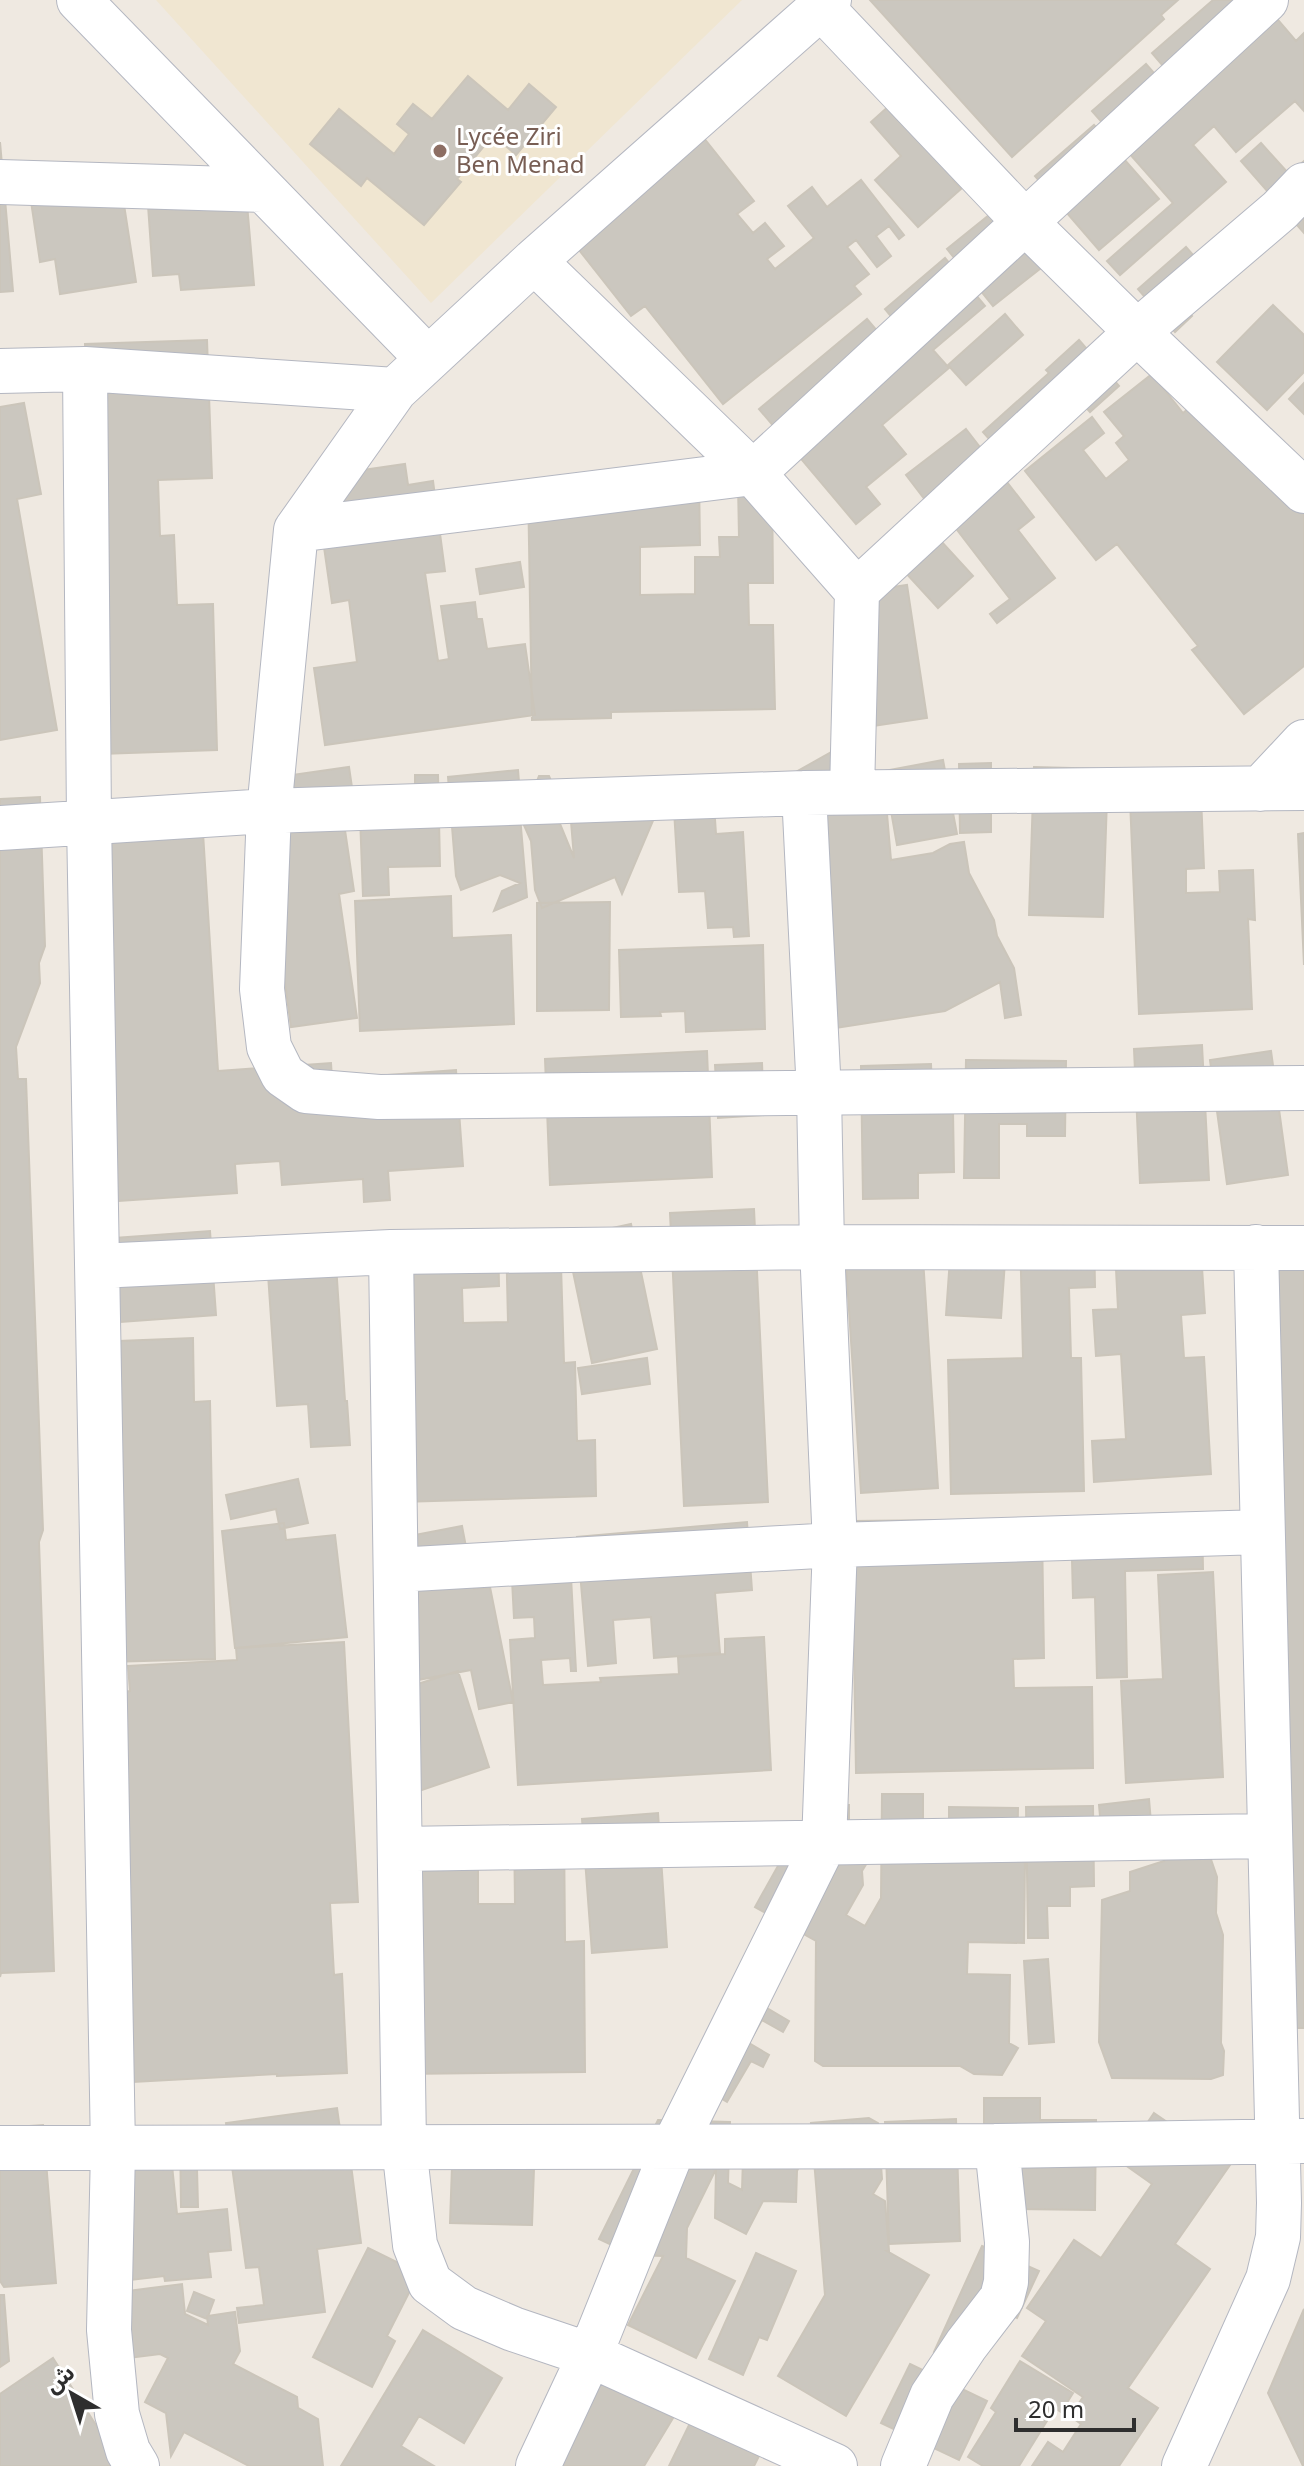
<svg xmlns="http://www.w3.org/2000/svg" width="1304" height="2466" font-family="'Noto Sans','Noto Sans Arabic',sans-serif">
<rect width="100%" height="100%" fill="#efe9e1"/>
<path fill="#f0e6d1" d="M156,0H742L431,303Z"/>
<path fill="#cbc7bf" stroke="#cbc5ba" stroke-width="2" d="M870,0H1178L1161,15L1164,19L1012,157Z
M1213,0H1261L1296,41L1304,33V111L1295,101L1236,152L1214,126L1193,145L1226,182L1120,275L1107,261L1173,203L1092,111L1146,64L1174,96L1182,88L1152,53Z
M468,76L508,110L529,84L556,107L516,155L493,135L457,179L461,182L424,225L367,178L361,186L310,144L339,109L394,154L409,134L397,124L413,104L432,119Z
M899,97L967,167L953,180L961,189L918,227L875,180L901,156L871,122Z
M688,118L754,201L737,214L753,233L765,223L784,246L767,259L775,269L814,238L788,206L812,187L827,207L861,180L904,235L899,239L889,226L876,236L891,256L877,267L856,240L847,247L869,274L854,286L861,294L723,404L645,306L631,316L557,222Z
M1094,125L1159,199L1099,250L1035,176Z
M0,142L13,291L0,292Z
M1261,143L1289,174L1304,161V233L1241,161Z
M118,166L136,282L60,294L55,259L40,262L28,181Z
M244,169L254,285L181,290L179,274L153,276L146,177Z
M1009,199L1055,257L993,306L947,249Z
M1186,247L1208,272L1177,299L1192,316L1175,332L1138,289Z
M945,258L985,306L933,350L949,368L882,425L906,454L866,487L880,504L856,524L759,409L867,319L894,351L909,338L885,309Z
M1273,305L1304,335V372L1267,410L1217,362Z
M1005,314L1023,335L966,385L948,365Z
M207,340L212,478L158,480L160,536L174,535L177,605L213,604L217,750L100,754L85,344Z
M1079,340L1119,386L1090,412L1078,398L1015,468L983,432L1049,373L1046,370Z
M1152,374L1183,413L1194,404L1304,493V666L1244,714L1192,650L1198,646L1117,544L1096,560L1025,471L1092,417L1104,433L1083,450L1106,479L1129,460L1116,443L1124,436L1104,412Z
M1304,383V414L1289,399Z
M24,403L41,494L17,499L57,730L0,740V407Z
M966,429L1034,517L1018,530L1055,578L997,623L990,614L1010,599L938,505L932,509L906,475Z
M405,464L408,485L433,481L445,571L425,573L438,661L449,659L441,606L475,602L477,619H482L487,649L525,644L535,715L325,745L314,668L357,662L349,600L332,603L314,477Z
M699,477L700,545L640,547V595L695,594V557H720L719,537H739L738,483L772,482L773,583H748L749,625H773L775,709L611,712V718L532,720L528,484Z
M918,516L973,576L938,608L883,548Z
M520,562L524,587L480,594L476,569Z
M907,585L927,718L859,728L839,595Z
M835,750L885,791L891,860L933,853L950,844L964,842L969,873L994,920L997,936L1014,968L1021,1015L1005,1018L1000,982L945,1011L822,1030L794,773Z
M943,760L957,834L897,845L884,771Z
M991,763V832L960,833L959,764Z
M349,767L355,808L342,810L354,891L339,894L357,1018L291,1027L257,780Z
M1034,767L1108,769L1103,917L1029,915Z
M518,770L522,818L539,776H549L556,792L558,819L574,858L568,785L666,790L622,894L615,877L542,908L535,890L531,841L520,816L527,897L494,911L502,891L520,883L500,875L461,890L456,876L448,777Z
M1200,773L1204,868L1186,869V893L1220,892L1219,871L1253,870L1255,920L1248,919L1252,1009L1139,1014L1129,776Z
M415,775H438L440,866L388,867L389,895L363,896L359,789L415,787Z
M712,775L716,834L743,832L749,936L734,937L733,927L708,928L705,891L679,892L672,777Z
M40,797L45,946L39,963L40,983L16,1047L18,1079H26L43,1530L39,1542L54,1971L1,1973L0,1977V799Z
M202,817L218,1071L331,1063L332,1079L456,1070L463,1166L388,1171L390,1200L364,1202L363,1179L282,1185L280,1161L235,1164L237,1193L104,1202L89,825Z
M1304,833V965L1298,834Z
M451,896L452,938L511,935L514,1024L360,1031L355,901Z
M610,902L609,1010L537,1011V903Z
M763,945L765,1029L686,1032L685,1011L660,1012L661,1016L621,1017L619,950Z
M1202,1045L1209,1180L1140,1183L1134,1049Z
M707,1051L712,1177L550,1185L545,1059Z
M1271,1051L1288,1175L1227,1184L1210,1060Z
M966,1060L1066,1061L1065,1136H1027V1124H999V1178H964Z
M762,1063L764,1115L718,1118L715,1065Z
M931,1064L933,1111H953L954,1172L918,1173V1198L863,1199L861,1066Z
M754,1209L768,1502L684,1506L670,1213Z
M631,1224L657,1349L592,1363L566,1238Z
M1304,1227V2028H1290L1266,1228Z
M921,1228L938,1488L861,1493L844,1234Z
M210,1231L216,1315L107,1323L101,1239Z
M1020,1232H1094L1095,1287L1069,1288L1071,1358H1081L1084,1491L951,1494L948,1360L1023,1358Z
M560,1233L564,1363L575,1362L577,1441L595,1440L596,1496L401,1502L405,1237L498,1234L499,1286L462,1288L463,1323L508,1322L506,1235Z
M334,1234L345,1401H347L350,1445L311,1447L308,1404L277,1406L268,1274Z
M1200,1237L1205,1313L1181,1315L1184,1358L1204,1357L1211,1474L1094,1482L1092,1441L1126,1439L1121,1354L1096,1356L1093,1310L1118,1309L1115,1249Z
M951,1244L1006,1247L1001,1318L946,1315Z
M193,1338L194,1402L210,1401L215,1659L108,1662L119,1341Z
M647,1358L650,1384L582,1394L578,1368Z
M298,1479L308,1523L280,1529L276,1509L231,1519L226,1495Z
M1202,1517L1203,1569L1125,1571L1127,1677L1097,1678L1095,1597L1073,1598L1072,1560L1094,1559Z
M949,1520L1042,1531L1044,1658L1013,1659L1014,1688L1092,1687L1093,1768L856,1773L852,1521Z
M747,1522L752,1590L715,1593L720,1653L654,1658L651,1617L613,1620L616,1663L588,1666L577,1537Z
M284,1523L286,1540L335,1535L347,1637L235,1648L222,1531Z
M462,1526L474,1589L490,1587L513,1702L479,1709L471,1670L418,1680L394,1539Z
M570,1558L576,1671H571L570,1658L541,1660L543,1685L601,1682L600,1678L679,1674L678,1657L725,1654V1639L764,1637L771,1770L518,1785L510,1640L535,1638L534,1617L514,1618L511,1561Z
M1213,1572L1223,1777L1126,1783L1121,1681L1163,1679L1158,1575Z
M344,1642L358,1902L330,1903L334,1975L342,1974L347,2073L277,2076V2074L115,2083L101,1693L130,1691L128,1666L237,1660L236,1648Z
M458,1671L489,1767L419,1791L387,1694Z
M882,1794H923V1821L949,1835V1807L1018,1808L1017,1858L1025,1862L1024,1943L968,1942L967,1974L1010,1975L1009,2043L1018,2048L1002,2075L974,2074L960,2066H823L815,2061L816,1941L755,1907L812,1805H849V1839L873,1853L862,1871L863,1885L846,1915L865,1926L881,1898Z
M1149,1799L1152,1834L1102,1839L1099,1805Z
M1093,1806L1094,1886L1070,1887V1906H1047L1048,1938H1028L1026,1807Z
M658,1813L667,1947L592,1953L582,1819Z
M564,1826L565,1942L584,1941L585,2072L401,2074L399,1828H478V1904H515L514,1827Z
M1203,1836L1217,1877L1216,1913L1223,1935L1221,2043L1224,2051L1223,2075L1211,2079L1112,2078L1099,2042L1102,1900L1130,1891V1872L1164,1861L1157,1840Z
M1048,1959L1054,2042L1029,2044L1024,1961Z
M736,1990L789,2021L783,2032L762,2020L749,2043L769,2055L763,2067L751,2061L727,2102L685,2077Z
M984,2098H1040V2120H1096L1095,2210L1015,2209L984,2173Z
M337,2108L344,2158L350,2157L361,2243L317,2249L325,2312L239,2323L237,2308L264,2305L259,2267L246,2268L226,2123Z
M1154,2113L1230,2165L1175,2244L1210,2269L1128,2388L1158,2408L1119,2466H1032L1048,2442L1063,2452L1081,2424L1070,2416L1083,2397L1022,2356L1046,2321L1027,2308L1074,2240L1101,2258L1152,2184L1121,2162Z
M869,2118L878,2123L882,2179L873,2194L885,2201L889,2251H887L929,2275L846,2416L778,2376L825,2295L811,2123Z
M956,2119L960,2241L889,2244L885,2122Z
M658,2120L730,2122L728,2183L742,2190L744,2127L806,2150L797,2171L796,2202L763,2201L746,2234L715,2218L716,2169L687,2228L686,2258L735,2281L696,2358L628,2325L663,2256L633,2255L599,2239Z
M43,2125L56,2283L4,2287L0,2281V2128Z
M168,2126L177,2214L227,2209L231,2250L208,2252L211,2277L165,2281L164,2276L122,2281L108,2132Z
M180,2131L197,2169L198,2207H181Z
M453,2138L535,2140L532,2225L450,2223Z
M982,2246L1039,2271L1017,2318L984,2303L958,2362L934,2352Z
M368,2248L419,2273L387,2336L395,2341L372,2387L313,2357Z
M756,2253L796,2271L767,2340L759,2337L743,2375L709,2359Z
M182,2284L185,2314L208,2325L207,2316L235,2312L240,2351L233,2364L297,2397L298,2408L318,2419L323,2466H249L184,2432L171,2456L166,2413L145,2402L168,2358L160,2354L113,2360L104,2294Z
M194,2292L214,2300L207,2319L187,2311Z
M0,2295H4L9,2361L0,2367Z
M1304,2309V2466H1303L1268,2393Z
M423,2330L502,2378L464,2443L419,2416L401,2446L434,2466H341Z
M53,2358L112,2450L134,2466H0V2394Z
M1020,2361L1073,2393L1061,2412L1055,2408L1019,2466H983L968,2457L996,2412L991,2408Z
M910,2364L987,2401L959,2460L881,2423Z
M605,2377L673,2418L644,2466H552Z
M690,2423L759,2456L754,2466H669Z"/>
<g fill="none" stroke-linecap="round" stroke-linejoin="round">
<defs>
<path id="minor" d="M79,0L427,358
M829,0L534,261L395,390L296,530L269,811L262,989L269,1047L283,1075L306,1091L379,1097L1304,1088
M821,7L1024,221L1137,332L1304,491
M0,182L262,190
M534,261L753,473L857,591L852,792
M85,369L89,821L113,2149L109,2330L117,2414L128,2451L137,2466
M0,371L85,369L395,390
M296,530L753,473L1266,0
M857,591L1137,332L1280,210L1304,185
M1260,789L1304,742
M0,828L269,811L804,793L1304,788
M391,1252L404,2146L415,2245L430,2283L464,2308L513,2329L590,2355L835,2466
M98,1266L391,1252L822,1247L1304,1248
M396,1570L835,1545L1262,1532
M400,1849L1269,1836
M0,2148L997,2146L1304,2141
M538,2466L590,2355L674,2146L824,1844L835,1545L822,1247L819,1093L804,793
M903,2466L932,2396L966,2345L1002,2298L1006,2282L1007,2242L997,2146
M1184,2466L1268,2279L1278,2237L1279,2203L1256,1247"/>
</defs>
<use href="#minor" stroke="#b4b7c1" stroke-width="46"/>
<use href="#minor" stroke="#fff" stroke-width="44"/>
</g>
<circle fill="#8d6e63" stroke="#fff" stroke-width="3" cx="440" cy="151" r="8"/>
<g text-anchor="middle" stroke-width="6" stroke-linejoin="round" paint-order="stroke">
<g font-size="24" fill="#785e54" stroke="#fff" text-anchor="start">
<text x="456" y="145">Lycée Ziri<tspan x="456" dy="28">Ben Menad</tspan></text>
</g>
</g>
<g transform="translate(72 2394) rotate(321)" stroke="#ffffff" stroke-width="6" paint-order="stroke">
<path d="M0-6L14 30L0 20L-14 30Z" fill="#2e2e2e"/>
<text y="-12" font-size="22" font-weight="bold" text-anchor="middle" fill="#2e2e2e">ش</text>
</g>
<path d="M1016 2418v12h118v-12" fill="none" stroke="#2e2e2e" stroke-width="4"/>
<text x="1028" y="2418" font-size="24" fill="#2e2e2e" stroke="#ffffff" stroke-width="6" paint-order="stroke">20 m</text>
</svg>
